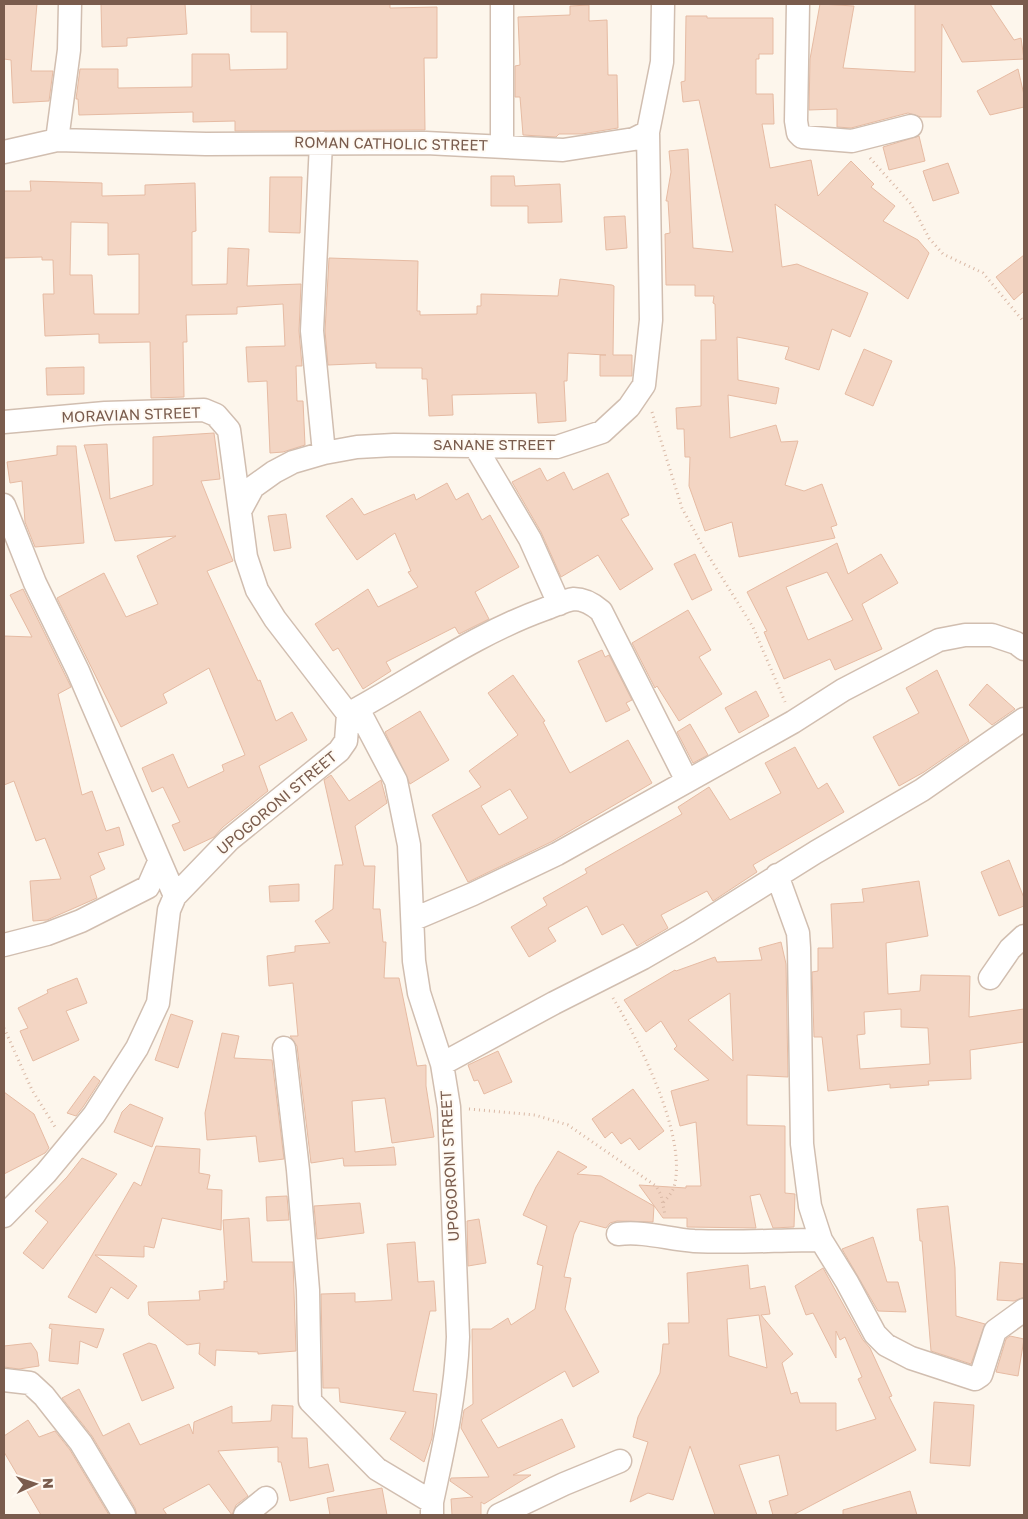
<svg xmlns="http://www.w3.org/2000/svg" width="1028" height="1519" font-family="'Golos Text',sans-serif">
<rect width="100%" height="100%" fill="#fdf6ec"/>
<path fill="#f3d5c3" stroke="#e6bba3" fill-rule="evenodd" d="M4,4H37L31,71H53L49,101L13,103L11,60L4,59Z
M101,4H185L187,34L127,38V46L102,47Z
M251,4H390V8L437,7V58H424L425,130L235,131V121L193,122V112L79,115L78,99H76L80,69H118V88L192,87V54H229L230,70L287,69V32H251Z
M820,4L854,6L843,68L915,72V4H990L1014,40L1021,38L1024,59L962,62L942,24L941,117H921L908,113L851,128L837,127V109L809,110L810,59Z
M589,5V21L607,20L608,75H617L618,128L582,134H559L556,137L523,135L520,97H515V66L520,65L518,17L570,15V6Z
M686,16H707V18H773V54H759V59H756V94H773L774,124H762L770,168L811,160L818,196L851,161L874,184L871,187L895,206L883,221L918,240L929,253L908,299L775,204L782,267L797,264L868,293L850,337L832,329L819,370L785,359L789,347L737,337L738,380L779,388L776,404L728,395L730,438L776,425L781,442L798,441L785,485L804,491L822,484L837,525L831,527L835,538L739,557L732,522L705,531L689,486L690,457H685L684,429H677L676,408L701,406V340H716L715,304L713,303L714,296H695V285H666L665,234L670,233L668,201H666L671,172L669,151L688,149L693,248L733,252L699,100L683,102L681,82L685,81Z
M1018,69L1024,95V107L990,115L977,91Z
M919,136L925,161L889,170L883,147Z
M948,163L959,193L933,201L923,171Z
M491,176H514L515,186L560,184L562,222L528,223V206H491Z
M270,177H302L300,233L269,232Z
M30,181L102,183V196L145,195V185L195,183L196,231L192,232V285L227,284L228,248L249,249L247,286L301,284L299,331L302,366H296L297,401H303L305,445L283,452L270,453L267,381L248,382L246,347L285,346L283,304L237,307V314L186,315L187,342H183L184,397L151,398L150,342L99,343V334L45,336L43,294H54L53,260H42V257L4,258V191H31ZM71,222L108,223V255L139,254V314H94L92,275H70Z
M625,216L627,248L606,250L604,217Z
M1024,255V291L1014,300L996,277Z
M329,258L418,261L417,311H420V315L477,314V306H481V294L558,296L560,279L612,285L614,286L613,355H632V376H600V355H606L568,353L567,381H564L566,421L538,423L536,393L452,395L453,415L429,416L427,379H422V368H376V363L328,365L325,331Z
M864,349L892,361L873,406L845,394Z
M84,367V394L47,395L46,368Z
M214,433L220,479L201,481L233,561L207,571L258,681L260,680L276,721L292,712L307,740L259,766L268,791L223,827L214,837L184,851L172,825L180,822L163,787L152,792L142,768L173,754L188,788L224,771L222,765L245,755L209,668L163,694L167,703L121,727L57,598L104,573L126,617L158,604L137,556L176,536L115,541L84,445L107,444L110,499L153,485V437Z
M57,446H76L84,543L35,547L25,522L22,481L10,483L7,462L57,455Z
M540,468L547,481L564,472L573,490L608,473L629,515L621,519L653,569L620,590L598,555L561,577L541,532L512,482Z
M447,483L456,500L468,493L482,520L490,515L519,567L475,592L489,619L459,634L455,627L386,662L391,671L363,689L338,648L333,651L315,624L368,589L378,607L418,587L408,572L411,571L395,533L357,560L326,516L352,498L364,515L414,494L416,500Z
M286,514L291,548L274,551L268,516Z
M837,543L848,574L881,554L898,583L862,604L882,649L835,670L830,659L784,679L764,632L767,631L747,592ZM827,572L853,620L808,640L786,587Z
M695,554L712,590L692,600L674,564Z
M23,589L71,687L58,694L82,795L92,791L106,831L119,827L124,845L98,853L105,869L90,876L97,898L47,920L33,921L30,881L61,879L45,838L36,841L14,781L4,785V636L32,637L10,595Z
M688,610L711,650L699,657L722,694L679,721L657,686L655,688L632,643Z
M602,650L605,657L609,655L632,700L626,703L630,710L606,722L578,661Z
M937,670L969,741L924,772L899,786L873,737L919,713L906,688Z
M513,675L545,721L543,722L570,773L628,740L652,783L551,842L468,882L432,815L481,787L469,771L518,735L488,693ZM510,789L528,818L499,835L481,806Z
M987,684L1015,709L992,725L969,705Z
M756,691L769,716L739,733L725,708Z
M420,711L449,760L410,784L385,732Z
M690,724L708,755L693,763L677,732Z
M795,747L818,789L827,783L844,812L753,865L757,872L713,901L707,891L661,915L668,928L637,946L623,924L602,935L587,906L548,928L556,941L529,957L511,927L547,905L543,898L587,873L585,869L682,814L678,807L709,787L730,820L781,793L765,763Z
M331,775L349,801L381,780L387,803L355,826L364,866H375L373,909H380L383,942H386L384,978H399L417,1066L426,1065V1086L434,1137L392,1143L385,1098L352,1101L355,1152L394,1147L396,1165L344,1166L343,1158L311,1163L297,1046L290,1036H298L293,983L269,986L267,956L295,952V946L330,943L315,921L333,909L335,865H343L324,780Z
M1009,860L1024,898V906L999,916L981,872Z
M919,881L928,936L886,943L888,994L920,991L921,975L970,976L969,1017L1024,1009V1042L970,1050L971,1079L928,1081L929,1085L890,1088V1084L828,1091L822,1037H814L812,972L818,971V948H833L831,904L864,902L862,889ZM901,1009V1027L928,1028L930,1064L860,1069L857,1035L865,1034L864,1012Z
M299,884V901L270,902L269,886Z
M781,942L786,964L788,1077L747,1075V1125L785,1126V1193L795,1194L794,1227L773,1228L760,1194L750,1196L756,1228L687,1227V1218H663L639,1185L686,1188V1186H701L696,1122L680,1126L671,1091L709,1080L674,1049L677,1046L661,1021L646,1032L624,1000L675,970L676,971L715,957L717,962L762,960L759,948ZM730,993L733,1061L688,1020Z
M77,978L87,1003L66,1011L79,1040L33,1061L20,1031L28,1028L18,1008L48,993L47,990Z
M171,1014L193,1021L178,1068L155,1060Z
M222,1033L239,1036L234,1058L272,1060L284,1159L259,1162L256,1136L207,1140L205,1113Z
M498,1051L512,1082L484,1094L478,1080L474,1081L468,1065Z
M94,1076L100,1081L83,1107L76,1116L67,1113Z
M633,1089L664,1131L639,1150L630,1138L621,1144L612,1132L605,1138L592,1119Z
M4,1092L34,1114L49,1148L45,1153L4,1174Z
M130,1104L163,1118L152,1147L114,1132L122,1112Z
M156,1146L200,1149L199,1173L210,1175L207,1189L222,1190L221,1230L162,1218L154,1248L144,1246V1257L95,1255L137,1286L128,1299L111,1287L96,1313L68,1297L134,1182L141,1186Z
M558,1151L587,1167L577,1174L601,1176L654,1206L653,1222L617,1221L610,1223L606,1228L580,1221L574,1234L564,1277L571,1278L565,1309L599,1372L573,1387L565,1371L481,1420L498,1448L562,1419L575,1447L513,1475H531L484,1504L481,1502V1515H452L451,1499L473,1497L450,1481L451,1478L489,1477L461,1428L464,1410L473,1404L472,1329H491L508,1318L511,1325L535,1309L543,1266L537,1264L547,1226L523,1215L536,1187Z
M82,1158L117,1174L43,1269L23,1253L48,1222L35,1211L67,1177Z
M287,1196L289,1220L267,1221L266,1197Z
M360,1203L364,1233L317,1239L314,1206Z
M948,1206L955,1268L956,1316L985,1324L971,1364L931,1351L922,1241H920L917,1209Z
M249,1218L252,1262H293L296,1351L258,1354V1352L216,1350L215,1366L199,1354L200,1343L187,1345L149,1315L148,1302L200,1300L199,1291L224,1289V1281L227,1282L223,1220Z
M479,1219L486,1263L468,1266L467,1221Z
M873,1237L887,1282H898L906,1312L878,1311L842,1249Z
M415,1242L418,1282L434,1281L436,1311H430L413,1391L437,1394L432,1438L424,1462L390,1439L406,1412L340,1402L339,1388H323L321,1294L355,1293V1302L392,1300L387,1244Z
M1000,1262L1024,1264V1297L1014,1301L997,1300Z
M748,1265L750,1289L765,1286L770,1314L761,1315L793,1354L782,1363L791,1394L797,1392L800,1403H836V1431L876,1419L858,1379L862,1377L845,1337L840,1340L836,1331V1358L813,1313L806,1315L795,1286L823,1268L863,1340L870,1348L892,1396L889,1397L916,1450L793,1515H773L769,1501L788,1495L779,1455L739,1465L757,1515H715L690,1446L673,1500L648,1493L630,1502L648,1442L633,1437L638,1417L660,1373L663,1344H669L668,1323H689L687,1273ZM759,1315L762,1333L767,1368L729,1356L727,1319Z
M50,1324L81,1327L104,1329L97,1348L80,1341L78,1364L49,1361L52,1329L49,1328Z
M1010,1336L1024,1339L1018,1376L996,1372L1006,1339Z
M31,1343L37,1352L39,1366L19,1369L4,1367V1346Z
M149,1343L156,1345L174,1388L142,1401L123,1354Z
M79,1389L103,1436L129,1423L140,1445L189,1424L193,1434L194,1422L232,1406V1423L271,1421L272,1405L293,1406L292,1438H307L309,1468L328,1464L334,1491L290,1501L281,1462H278V1447L218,1451L248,1496L236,1505L232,1515L209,1484L163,1509L167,1515H137L135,1508L92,1436L62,1398Z
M934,1402L974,1405L970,1466L930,1463Z
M28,1420L39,1437L55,1431L70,1450L109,1515H41L4,1452V1436Z
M382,1488L387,1515H330L327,1498Z
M910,1491L917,1515H843V1510Z"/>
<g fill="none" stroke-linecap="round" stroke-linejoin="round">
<defs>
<path id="street" d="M798,4L796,121L798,133L802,137L852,141L911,126
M57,140L69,50L70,4
M321,143L312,331L324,453
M502,146V4
M4,152L57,140L206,144L426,143L563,150L634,139L648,132
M4,422L105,413L204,410L216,415L229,430L246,557L257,590L275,619L348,714L346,741L339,751L229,840L175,896L169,910L158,1003L137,1048L94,1115L46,1173L4,1216
M475,446L530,539L559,604
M4,505L35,583L78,671L175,896
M240,511L253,487L274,472L293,462L324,453L357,447L394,445L557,447L602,432L629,407L644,385L651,320L648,132L662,62L663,4
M358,709L396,781L409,845L414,961L419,993L442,1064L449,1107L458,1337C456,1393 444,1447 432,1502V1515
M348,714C413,679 475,634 545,609C554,606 565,600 574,599C585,599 594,605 601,611L687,781
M777,875L798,933L799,948L802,1144L810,1206L821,1240L847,1282L875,1334L886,1345L911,1358L975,1379L981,1375L995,1331L1024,1310
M414,919L473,894L557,854L793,722L843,690L939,640L965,635H992L1016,643L1024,649
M4,945L47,934L81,921L148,887L159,862
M990,978L1010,949L1024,936
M284,1048L298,1170L308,1290L310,1401L377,1469L432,1502
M442,1064L554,1003L643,958L688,932L816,852L922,790L1024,719
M618,1234C646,1231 667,1239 694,1241C737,1243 779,1240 821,1240
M4,1380L30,1383L44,1396L81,1443L124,1515
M245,1515L266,1498
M499,1515L564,1484L620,1461"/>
</defs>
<use href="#street" stroke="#d1beb0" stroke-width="25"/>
<path stroke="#d9b8a5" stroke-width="3" stroke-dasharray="1 4" stroke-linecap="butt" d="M870,158L911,204L929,238L943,254L983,273L1024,322
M652,412L682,508L703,547L753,627L785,702
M613,998C639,1041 688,1137 674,1187C672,1193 667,1198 663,1203
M4,1028L32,1090L55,1127
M469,1109L535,1115L568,1125L656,1186L661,1195L665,1215"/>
<use href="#street" stroke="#fff" stroke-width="22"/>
</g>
<g text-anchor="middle" stroke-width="4" stroke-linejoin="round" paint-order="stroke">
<g font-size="15" fill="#7a5c4d" stroke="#fffaf3">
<text transform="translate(391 144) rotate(1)" y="5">ROMAN CATHOLIC STREET</text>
<text transform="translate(131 415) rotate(-2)" y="5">MORAVIAN STREET</text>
<text x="494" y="450">SANANE STREET</text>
<text transform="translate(277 803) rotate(-40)" y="5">UPOGORONI STREET</text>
<text transform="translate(450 1166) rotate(-93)" y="5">UPOGORONI STREET</text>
</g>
</g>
<rect width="1028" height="1519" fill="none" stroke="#7a5c4d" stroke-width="10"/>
<g transform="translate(35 1484) rotate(87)" stroke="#fffaf3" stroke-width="4" paint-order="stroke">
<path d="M0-4L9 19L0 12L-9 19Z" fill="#7a5c4d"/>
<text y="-8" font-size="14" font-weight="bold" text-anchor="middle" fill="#7a5c4d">N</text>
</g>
</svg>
